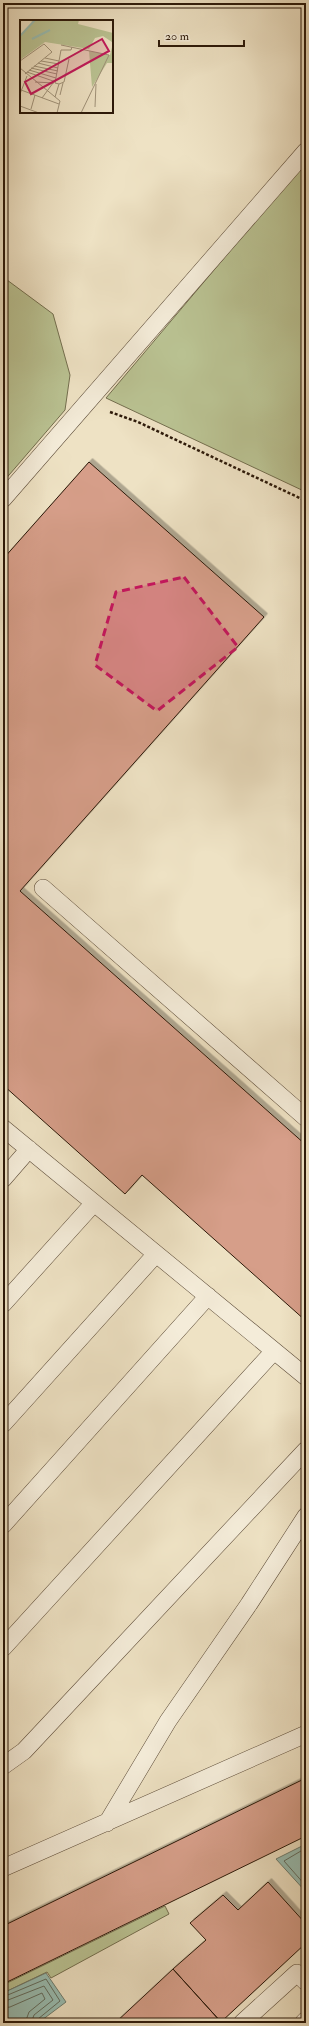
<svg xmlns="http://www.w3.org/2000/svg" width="309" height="2026" font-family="'IM FELL Double Pica',serif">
<defs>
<filter id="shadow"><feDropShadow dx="3.5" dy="-3.5" stdDeviation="0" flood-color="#0004"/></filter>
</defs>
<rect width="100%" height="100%" fill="#eee2c4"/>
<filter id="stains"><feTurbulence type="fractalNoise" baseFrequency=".005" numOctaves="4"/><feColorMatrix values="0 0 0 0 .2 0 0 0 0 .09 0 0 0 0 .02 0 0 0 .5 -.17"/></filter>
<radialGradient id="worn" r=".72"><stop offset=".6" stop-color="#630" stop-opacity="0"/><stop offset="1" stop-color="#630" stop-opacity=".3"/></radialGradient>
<path fill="#bac393" stroke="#736e4e" d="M306,161V492L106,398Z
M3,277L53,314L70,375L65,410L3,482Z
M165,1906L169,1914L51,1978L47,1972L3,1993V1985Z"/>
<path fill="#99beb3" stroke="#6d7c6f" d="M306,1844V1892L276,1859Z
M46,1973L66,2002L38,2023H3V1993Z"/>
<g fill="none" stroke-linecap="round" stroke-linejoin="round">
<path stroke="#626c5e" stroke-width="1" d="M306,1848L284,1861L306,1886
M3,1997L46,1979L60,2001L38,2019L36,2023
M3,2002L44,1986L53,2000L34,2015L31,2023
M3,2008L10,2007L42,1993L45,1999L29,2012L25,2023"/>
</g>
<path fill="#d69e89" stroke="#2c1909" filter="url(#shadow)" d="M89,462L264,617L20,891L306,1145V1321L142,1175L125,1194L3,1085V559Z
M306,1778V1836L3,1984V1926Z
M268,1882L306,1924V1943L221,2022L173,1969L206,1940L190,1923L223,1895L238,1910Z
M173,1969L221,2022L219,2023H115Z"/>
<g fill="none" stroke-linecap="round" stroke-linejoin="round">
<defs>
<path id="service" d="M3,499L306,151
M43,888L306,1118
M3,1128L306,1377
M3,1179L29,1149
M3,1304L94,1203
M3,1424L156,1254
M3,1525L208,1296
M3,1648L274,1351
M3,1766L24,1751L306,1450
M107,1823L168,1721L249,1604L306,1516
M3,1868L306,1734
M242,2023L297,1973L306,1982
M303,2023L306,2020"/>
</defs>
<use href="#service" stroke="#5c4b38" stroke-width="18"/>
<path stroke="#2c1909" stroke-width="2.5" stroke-dasharray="3 2" stroke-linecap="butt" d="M110,412L138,422L306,501"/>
<use href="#service" stroke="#f4ecd9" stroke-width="17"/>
</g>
<path fill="#c2185b" fill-opacity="0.2" stroke="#c2185b" stroke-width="3" stroke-dasharray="8 5" stroke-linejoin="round" d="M184,577L238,647L157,711L95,665L116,592Z"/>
<g transform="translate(20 20)">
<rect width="93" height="93" fill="#eee2c4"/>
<path d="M7,0H59L58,4L93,13V19L92,22L83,16L75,18L69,29L25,22L0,40V16L14,2ZM93,23V43H87L72,67L69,31L90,35Z" fill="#bac393"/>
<path fill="none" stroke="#99beb3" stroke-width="2" d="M0,16L15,0M12,19L30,10"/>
<path fill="none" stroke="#a09279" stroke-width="1" d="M41,25L89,35L61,93M25,38L39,41M0,41L24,24L32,32L5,54M21,41L39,44M18,43L38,48M14,46L38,51M0,48L40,81L37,93M11,48L37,54M9,50L36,58M7,52L36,62M15,62L34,63M39,64L44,62L49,39M1,70L39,84M0,74L7,56M40,75L43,63M35,77L39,64L35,63L41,30H51L52,27M22,78L33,63M0,86L19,93M75,87L76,64M11,89L15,75"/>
<path fill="#c2185b" fill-opacity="0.15" stroke="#c2185b" stroke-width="2" d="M82,19L89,31L11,74L5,62Z"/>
<rect width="93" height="93" fill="none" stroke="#2c1909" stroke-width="2"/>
</g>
<rect width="309" height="2026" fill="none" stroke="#eee2c4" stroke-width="16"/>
<rect x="4" y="4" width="301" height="2018" fill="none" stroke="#2c1909" stroke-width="2"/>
<rect x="8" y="8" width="293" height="2010" fill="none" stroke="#2c1909"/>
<path d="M159 40v6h85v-6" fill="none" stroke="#2c1909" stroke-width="2"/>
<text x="165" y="40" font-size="12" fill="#2c1909" stroke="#f4ecd9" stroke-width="3" paint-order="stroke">20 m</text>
<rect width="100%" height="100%" filter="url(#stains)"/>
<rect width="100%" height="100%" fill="url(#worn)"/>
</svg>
